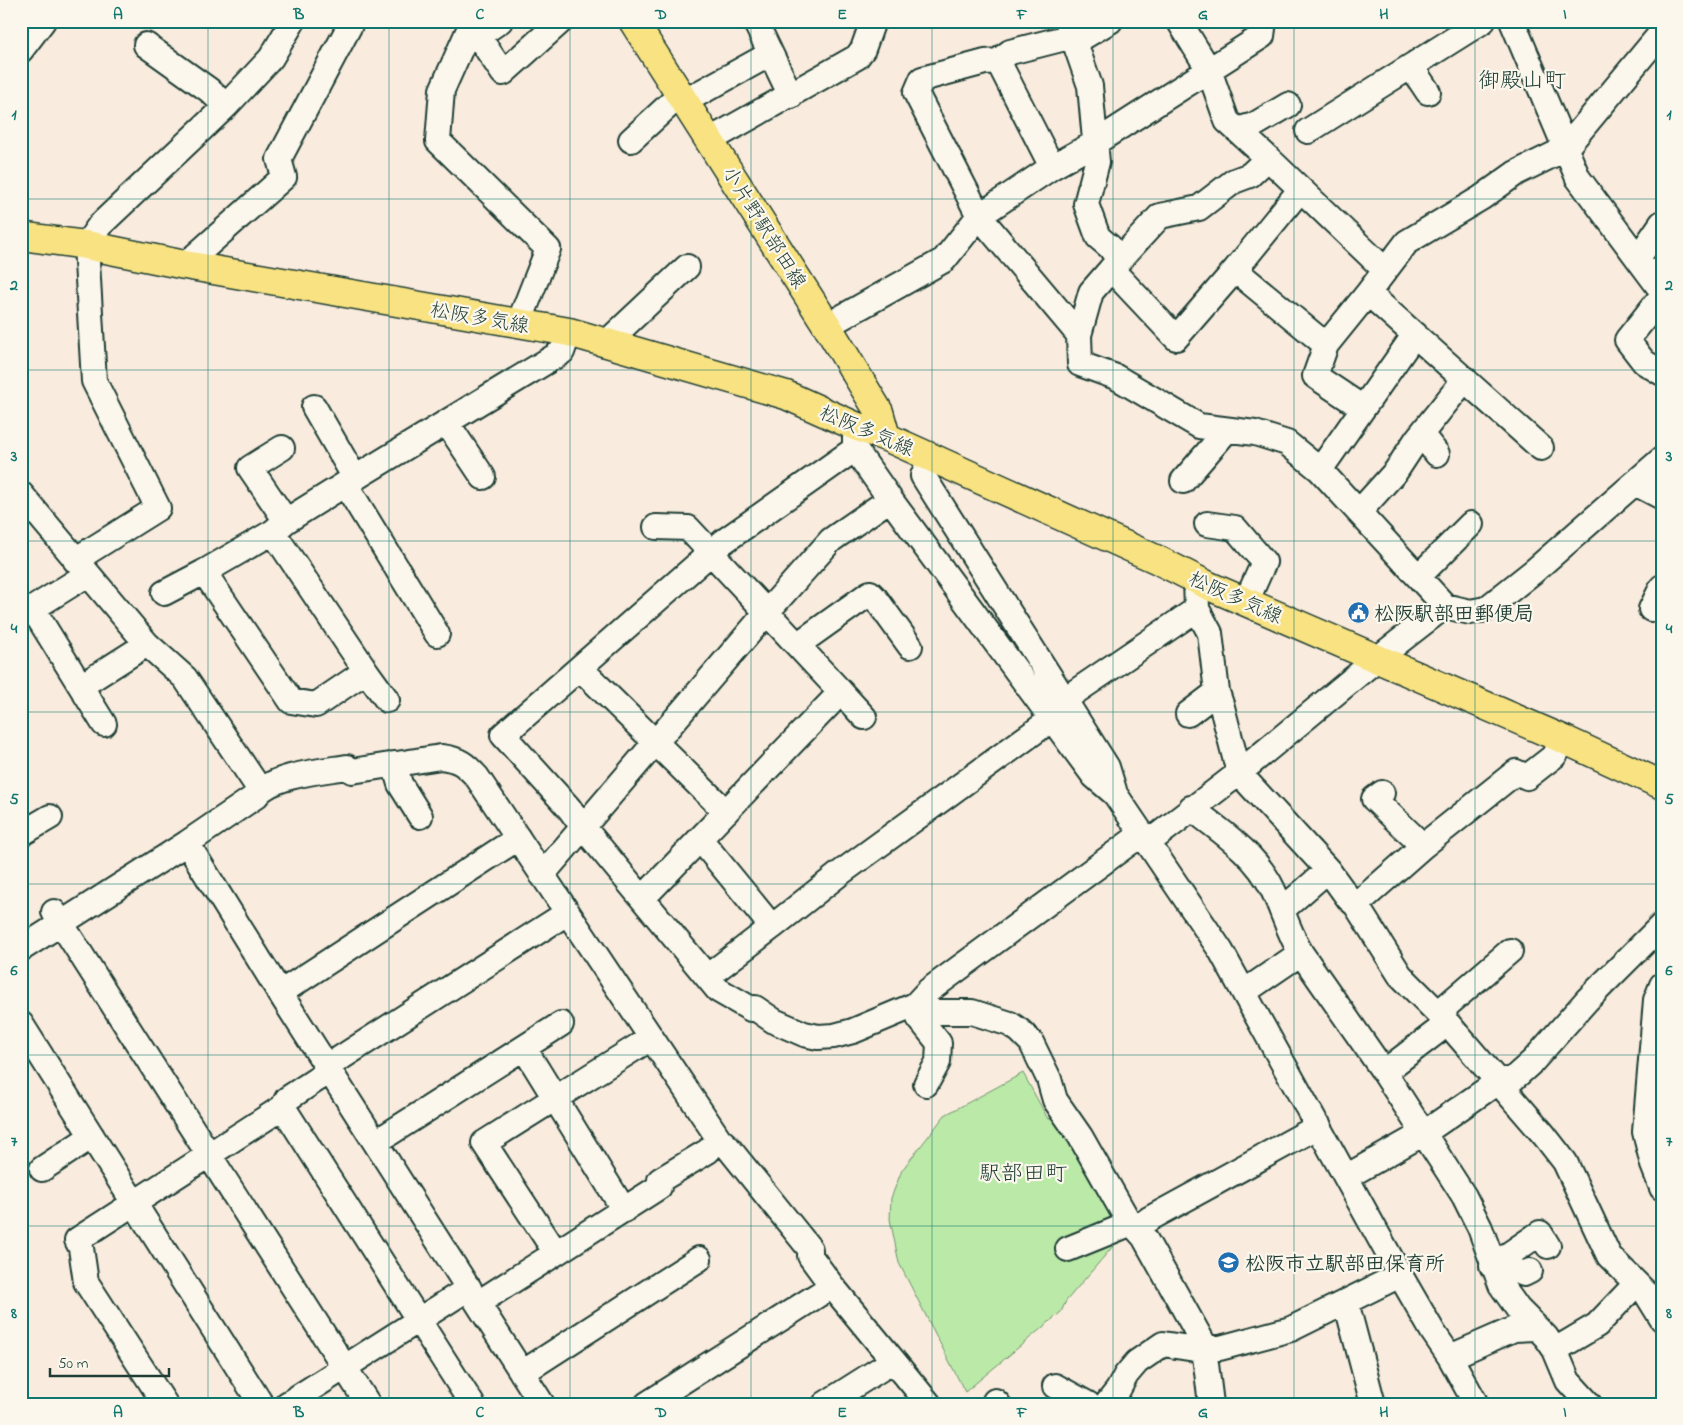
<svg xmlns="http://www.w3.org/2000/svg" width="1683" height="1425" font-family="'Indie Flower','Klee One',sans-serif">
<rect width="100%" height="100%" fill="#f9ebdd"/>
<filter id="ink" filterUnits="userSpaceOnUse"><feTurbulence type="fractalNoise" baseFrequency=".02" numOctaves="2"/><feDisplacementMap in="SourceGraphic" scale="10" xChannelSelector="R" yChannelSelector="G"/><feConvolveMatrix kernelMatrix="1 2 1 2 8 2 1 2 1" color-interpolation-filters="sRGB"/></filter>
<g filter="url(#ink)">
<path fill="#bbe9a8" stroke="#6d936e" d="M1023,1073L1048,1119L1062,1115L1127,1230L1066,1301L1061,1312L965,1392L899,1263L890,1219L891,1198L902,1170L945,1115Z"/>
<g fill="none" stroke-linecap="round" stroke-linejoin="round">
<defs>
<path id="minor" d="M468,21L503,73L561,21
M755,21L791,96
M1110,21L1085,36H1073L1010,52L998,61L985,62L922,79L916,93L979,216L1079,335L1091,292L1111,269
M1179,21L1209,70L1227,121L1268,158
M1512,21L1578,178L1662,291
M1068,23L1090,86L1097,162L1086,204L1098,237L1110,247L1119,260
M471,25L442,90L438,141L548,249L519,323
M478,36L500,21
M146,45L209,90L226,106
M21,50L43,21
M998,61L1052,167
M1416,63V74L1428,92
M1237,130L1254,125L1288,105
M1308,131L1483,21
M631,140L681,94L694,96L763,58
M710,140L857,57L863,49L873,21
M1638,258L1662,223
M185,265L284,177L279,159L350,25L345,21
M1235,270L1300,190
M1368,293L1541,448
M1662,296L1627,340L1644,362L1662,373
M826,324L837,320L944,260L979,216L1052,167L1095,143L1262,36L1264,21
M1079,335L1080,364L1116,377L1199,426L1255,433L1287,443L1320,470L1415,334
M605,344L687,267
M1326,345L1235,270L1176,338L1111,269L1160,216L1199,208L1234,181L1250,175L1268,158L1385,270
M314,407L355,478
M1363,408L1315,376L1326,345L1368,293L1407,242L1481,198L1516,173L1565,149L1662,32
M447,423L483,477
M855,432V449L890,499L1094,776L1115,794L1221,951L1400,1275L1433,1332L1450,1357L1476,1404
M1421,434L1437,454
M282,448L250,468L286,521
M855,449L723,542L503,735L569,808L583,827L718,990L751,1009L755,1008L774,1021L804,1034L818,1037L834,1036L853,1031L915,1005L928,991L1132,841L1157,836L1239,773L1378,658L1445,606L1470,612L1486,609L1534,571L1662,459
M931,457L923,476L1107,767L1114,790
M1320,470L1445,606
M1183,481L1227,430
M1635,483L1662,497
M346,485L437,634
M21,494L147,644L185,678L260,790
M1359,512L1396,471L1417,439L1465,379
M1207,524L1235,528L1264,562L1246,602
M656,527L688,528L841,692
M273,532L366,671L316,705L291,701L204,572L273,532L286,521L355,478L562,352L569,332
M75,560L158,508L94,381L86,245L100,225L226,106L271,58L293,21
M1419,576L1471,524
M1196,580L1197,609L1210,633L1217,692L1222,707L1239,773L1328,870L1349,899L1356,905L1400,975L1444,1019L1544,1135L1565,1162L1609,1256L1646,1293L1662,1319
M164,593L204,572
M33,609L104,724
M1651,609L1662,587
M21,616L88,574
M797,645L870,593L876,599L910,646
M580,668L726,812
M366,671L387,700
M81,686L147,644
M1065,699L1197,609
M1188,714L1217,692
M394,764L400,784L420,816
M1382,793L1374,799L1423,846
M1191,808C1222,832 1256,854 1273,890C1283,911 1289,933 1301,953L1384,1072L1464,1196L1480,1228L1501,1285L1518,1309L1546,1337L1555,1350L1568,1381L1589,1404
M21,834L50,817
M700,839L772,927L708,976
M187,843L280,993L542,1404
M542,875L767,612L831,540L890,499
M643,898L841,692L864,717
M1356,905L1423,846L1516,772L1527,777L1554,756L1565,740
M1282,910L1328,870
M54,912L368,1404
M772,927L839,874L1052,719
M21,949L187,843L256,796C271,775 322,771 347,767L352,771L441,757C459,759 465,764 477,777L719,1139L727,1146L810,1249V1256L832,1286L929,1404
M1662,985L1656,1000L1645,1132L1653,1165L1662,1188
M1244,992L1301,953
M280,993L518,838
M915,1005L934,1012H972L1010,1024L1020,1031L1031,1042L1049,1079L1055,1100L1080,1136L1126,1217L1144,1237L1206,1348H1220L1291,1329L1400,1275
M915,1005L919,1018L939,1043L938,1062L926,1084
M21,1024L261,1404
M524,1048L624,1210
M328,1066L567,913
M1384,1072L1439,1030L1444,1019L1445,1007L1510,951
M283,1107L472,1404
M376,1142L561,1024
M42,1169L92,1136
M1346,1177L1424,1133L1499,1081L1513,1079L1533,1061L1587,1000L1662,925
M1137,1228L1149,1219L1319,1126
M1068,1249L1132,1223
M556,1253L484,1143L651,1038
M1507,1256L1512,1269L1524,1274L1530,1271
M1492,1266L1540,1233L1548,1246
M1346,1302L1373,1404
M478,1303L659,1187L660,1180L708,1151L719,1139
M1555,1350L1597,1325L1636,1284
M1450,1357L1514,1329L1535,1328
M522,1373L699,1259
M1055,1386L1088,1404
M995,1401L998,1404
M165,1404L86,1282L81,1248L77,1240L283,1107L287,1099L331,1070
M287,1404L469,1288
M647,1404L832,1286
M825,1404L893,1361
M1107,1404L1118,1390L1126,1375L1137,1362L1163,1344L1195,1349L1206,1348L1205,1356L1211,1404"/>
<path id="major" d="M633,21L826,324L879,412L886,437
M21,236L86,245L185,265L569,332L786,395L855,426L886,437L1158,560L1209,586L1565,740L1662,785"/>
</defs>
<use href="#minor" stroke="#1f3d34" stroke-width="28"/>
<use href="#major" stroke="#1f3d34" stroke-width="31"/>
<use href="#minor" stroke="#fbf7ec" stroke-width="24"/>
<use href="#major" stroke="#f8e281" stroke-width="28"/>
</g>
</g>
<path fill="none" stroke="#0f766e" stroke-width="1" stroke-opacity="0.55" d="M208,21V1404M389,21V1404M570,21V1404M751,21V1404M932,21V1404M1113,21V1404M1294,21V1404M1475,21V1404M21,199H1662M21,370H1662M21,541H1662M21,712H1662M21,884H1662M21,1055H1662M21,1226H1662"/>
<defs>
<symbol id="civic-disc" viewBox="-11 -11 22 22"><circle r="9.5" fill="#1f6fb2" stroke="#fbf7ec"/><path d="M-.6-6.5H3V-4.5H.6V-3L4-1V1h2V6H-6V1h2V-1L-.6-3ZM-1.2 2.5V6h2.4V2.5Z" fill="#fff"/></symbol>
<symbol id="school-disc" viewBox="-11 -11 22 22"><circle r="9.5" fill="#1f6fb2" stroke="#fbf7ec"/><path d="M0-5L7-2L0 1L-7-2ZM-4 1L0 2.5L4 1V4Q0 6-4 4Z" fill="#fff"/></symbol>
</defs>
<g fill-rule="evenodd">
<use href="#civic-disc" x="1346" y="600" width="25" height="25"/>
<use href="#school-disc" x="1216" y="1250" width="25" height="25"/>
</g>
<g text-anchor="middle" stroke-width="4.5" stroke-linejoin="round" paint-order="stroke">
<g font-size="20" fill="#1f3d34" stroke="#fbf7ec">
<text transform="translate(765 227) rotate(58)" y="7">小片野駅部田線</text>
<text transform="translate(480 317) rotate(10)" y="7">松阪多気線</text>
<text transform="translate(867 430) rotate(23)" y="7">松阪多気線</text>
<text transform="translate(1236 597) rotate(24)" y="7">松阪多気線</text>
</g>
<g font-size="20" font-weight="bold" fill="#1f3d34" stroke="#fbf7ec" text-anchor="start">
<text x="1374" y="620">松阪駅部田郵便局</text>
<text x="1245" y="1270">松阪市立駅部田保育所</text>
</g>
<g font-size="22" fill="#1f3d34" stroke="#fbf7ec">
<text x="1522" y="87">御殿山町</text>
<text x="1023" y="1180">駅部田町</text>
</g>
</g>
<rect width="1683" height="1425" fill="none" stroke="#fbf7ec" stroke-width="55"/>
<path d="M50 1368v8h119v-8" fill="none" stroke="#1f3d34" stroke-width="2.5"/>
<text x="58" y="1368" font-size="15" fill="#1f3d34" stroke="#fbf7ec" stroke-width="4" paint-order="stroke">50 m</text>
<rect x="28" y="28" width="1628" height="1370" fill="none" stroke="#0f766e" stroke-width="2"/>
<g font-size="16" text-anchor="middle" font-weight="bold" fill="#0f766e">
<text x="118" y="19">A</text>
<text x="299" y="19">B</text>
<text x="480" y="19">C</text>
<text x="661" y="19">D</text>
<text x="842" y="19">E</text>
<text x="1022" y="19">F</text>
<text x="1203" y="19">G</text>
<text x="1384" y="19">H</text>
<text x="1565" y="19">I</text>
<text x="14" y="119">1</text>
<text x="1669" y="119">1</text>
<text x="14" y="290">2</text>
<text x="1669" y="290">2</text>
<text x="14" y="461">3</text>
<text x="1669" y="461">3</text>
<text x="14" y="633">4</text>
<text x="1669" y="633">4</text>
<text x="14" y="804">5</text>
<text x="1669" y="804">5</text>
<text x="14" y="975">6</text>
<text x="1669" y="975">6</text>
<text x="14" y="1146">7</text>
<text x="1669" y="1146">7</text>
<text x="14" y="1318">8</text>
<text x="1669" y="1318">8</text>
<text x="118" y="1417">A</text>
<text x="299" y="1417">B</text>
<text x="480" y="1417">C</text>
<text x="661" y="1417">D</text>
<text x="842" y="1417">E</text>
<text x="1022" y="1417">F</text>
<text x="1203" y="1417">G</text>
<text x="1384" y="1417">H</text>
<text x="1565" y="1417">I</text>
</g>
</svg>
